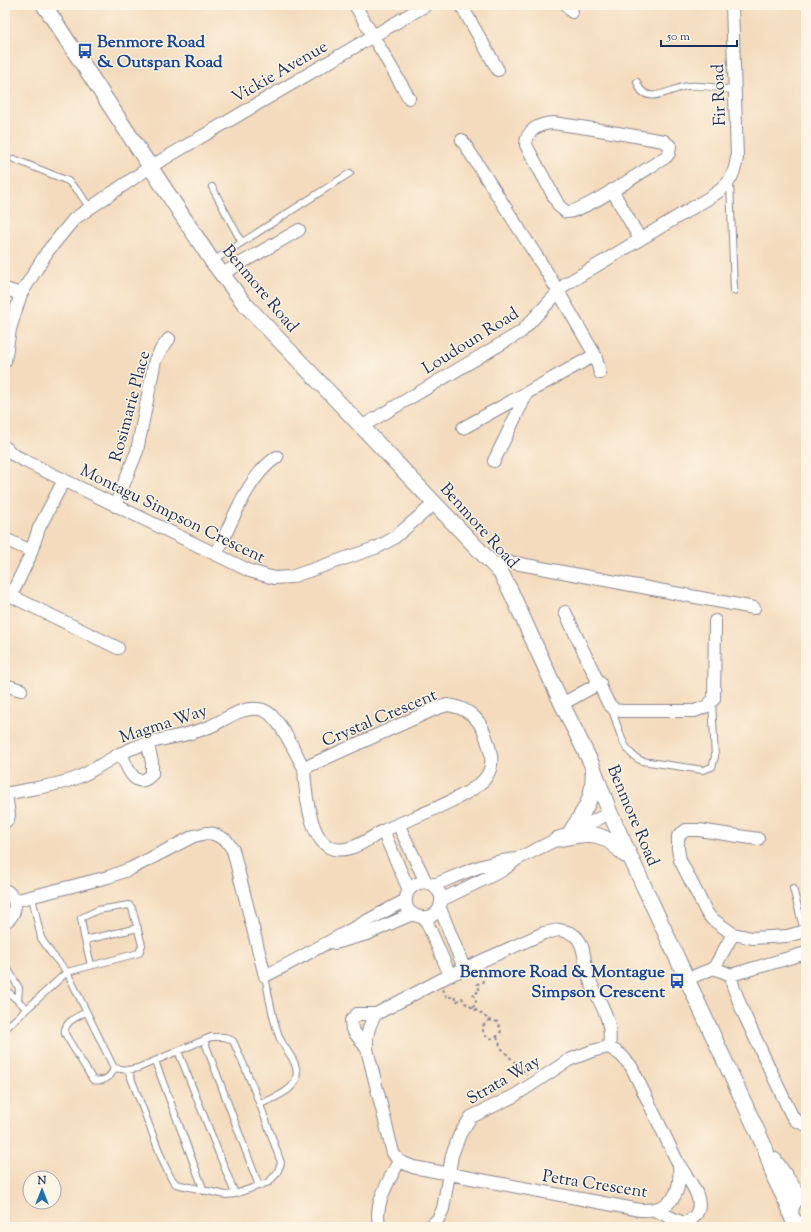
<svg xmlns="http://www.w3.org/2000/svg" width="811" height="1232" font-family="'Sorts Mill Goudy',serif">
<rect width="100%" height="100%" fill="#fcf5e5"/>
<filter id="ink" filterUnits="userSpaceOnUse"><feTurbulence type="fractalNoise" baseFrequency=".025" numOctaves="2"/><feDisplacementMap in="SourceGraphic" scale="8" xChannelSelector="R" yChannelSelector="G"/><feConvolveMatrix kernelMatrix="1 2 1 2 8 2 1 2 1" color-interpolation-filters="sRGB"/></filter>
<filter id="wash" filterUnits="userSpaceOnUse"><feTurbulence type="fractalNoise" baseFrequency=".012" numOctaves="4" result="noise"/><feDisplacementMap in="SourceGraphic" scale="16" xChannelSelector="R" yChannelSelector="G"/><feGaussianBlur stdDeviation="0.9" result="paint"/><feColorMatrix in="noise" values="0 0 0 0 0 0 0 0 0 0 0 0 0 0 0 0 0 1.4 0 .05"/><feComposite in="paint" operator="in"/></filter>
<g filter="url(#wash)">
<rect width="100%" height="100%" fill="#f4dbbd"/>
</g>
<g filter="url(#ink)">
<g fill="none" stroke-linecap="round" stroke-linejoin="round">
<defs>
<path id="service" d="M637,82C645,109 672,87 688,86C703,84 720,89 735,90
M14,159L68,181L79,192L89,207
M730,182L734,291
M212,187L241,241
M213,261L350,173
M612,710C619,728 622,753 642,761L703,770L712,767L715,757L712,702
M793,888L804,931
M32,897L41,938L51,953L67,972L114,1068C111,1078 103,1082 93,1080L65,1034C63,1022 77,1017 86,1012
M85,940L138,928
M5,964L19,988L18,1001
M5,989L26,1008
M5,1029L67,972L139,953L142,945L132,908L129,905L98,910L81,918L84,936L91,965
M204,1040L259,1186
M178,1051L235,1194
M155,1061L204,1191
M114,1068L128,1070L138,1068L211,1037H225L233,1041C252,1081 267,1122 281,1163L277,1173L269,1182L235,1194L226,1195L176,1184L171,1178L164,1164L128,1070
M260,1104C279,1096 307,1087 293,1060C289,1052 282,1045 279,1036C272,1018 269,996 265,976"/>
<path id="minor" d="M355,5L409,98
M461,5L498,70
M567,5L572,12
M553,123L594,129L664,141L670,146L669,153L666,157C649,167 581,214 566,212L559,206L526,145C526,130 539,124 553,123Z
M462,140L548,274L595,355L600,373
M612,190L640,239
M222,274L299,230
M5,289L21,294
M5,361L10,329L21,294L47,252L74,219L150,167L426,5
M361,427L521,332L566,284L712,196C728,186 734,177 737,158L732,5
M463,428L595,355
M5,447L12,454L25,461L250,571L274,578L291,577L378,547L394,538L435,503
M494,461L527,393
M115,506L137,451L155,360L162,348L169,339
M5,539L31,551
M216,555C231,524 248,475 277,457
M494,565L502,562L515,563L754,608
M5,593L118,648
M11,596L29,558L39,528L64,480
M565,612L608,703L615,710L622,711H695L707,706L714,699L715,621
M5,685L21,690
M562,704L600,683
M447,705C465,707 478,716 485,734C490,749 496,763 486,777C475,795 407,820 385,830C373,836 362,845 350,848C343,850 336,851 329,847C309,836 305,789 304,768L435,709Z
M121,753C126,765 135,793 152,774V762L147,742
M5,794C28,789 51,787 74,779C91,773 105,761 122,753C150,738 181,739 209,727C226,720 243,704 263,710C279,715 295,753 304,768
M5,822L8,819L9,815L6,794
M398,824L426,882
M383,831L409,890C392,919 445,931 441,895L434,885C424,880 416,882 409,890
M758,839L699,830H686L678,836V849L680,860L707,913L712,919L733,934L752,938L787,936L806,931
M434,885C461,874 487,861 517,859
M5,890C18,897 18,915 5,922
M441,900L503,870L517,859L610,813
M14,901L108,877L130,869L194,836L207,833L214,834L226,840L233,850L265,976C312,952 358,925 406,900
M440,908L464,968
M425,918L450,975
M559,930C566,931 574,933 578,939C585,948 584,961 587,972C595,1000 614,1014 609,1047L621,1055L631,1066L679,1165C682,1195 671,1211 640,1210L413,1167L399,1161L393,1153L367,1049C366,1036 368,1025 376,1014L450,975L544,933Z
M335,943L367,934L412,914
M714,968L731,975L806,953
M731,975L733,986L743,1012L791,1114L795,1120L806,1125
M687,979L714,968L733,934
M367,1049L352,1029L351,1021L357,1014H376
M654,1210L683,1223C688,1222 691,1220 694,1217C708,1201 688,1180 680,1166
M380,1227C372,1206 390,1179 399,1161
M430,1227L438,1219L443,1209L452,1155L460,1134L471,1117L514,1096L569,1060L592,1051L609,1047"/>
<path id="tertiary" d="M44,5L212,261L244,303L501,573L511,592L562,704L592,765L610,813L765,1148L775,1179L791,1211
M570,833C583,812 594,800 593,774
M558,839C590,832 602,830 625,855
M774,1160L800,1198
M794,1202C786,1213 793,1225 806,1226"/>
</defs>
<use href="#service" stroke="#88858e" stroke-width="8"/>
<use href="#minor" stroke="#88858e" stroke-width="14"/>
<use href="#tertiary" stroke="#88858e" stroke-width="17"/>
<path stroke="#88858e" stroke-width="2" stroke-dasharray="3 3" stroke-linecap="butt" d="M443,989L447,998L454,996L456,1002L462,998L465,1003L482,1014L489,1020L498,1022L501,1031C496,1043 481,1039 483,1026L489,1020
M473,1008L476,1001L473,994L480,991L477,984L483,982L480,973
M497,1037L501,1048L527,1075"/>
<use href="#service" stroke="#fff" stroke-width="6"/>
<use href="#minor" stroke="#fff" stroke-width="12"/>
<use href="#tertiary" stroke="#fff" stroke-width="15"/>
</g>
</g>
<defs>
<symbol id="bus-bare" viewBox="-9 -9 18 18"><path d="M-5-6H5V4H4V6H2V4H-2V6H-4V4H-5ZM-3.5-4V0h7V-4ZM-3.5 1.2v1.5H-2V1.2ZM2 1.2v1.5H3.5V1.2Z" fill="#1a4fb4" stroke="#fcf5e5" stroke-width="2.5" paint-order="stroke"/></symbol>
</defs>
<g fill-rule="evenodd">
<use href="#bus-bare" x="74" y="40" width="22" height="22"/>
<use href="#bus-bare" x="666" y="970" width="22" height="22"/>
</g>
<g text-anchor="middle" stroke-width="3" stroke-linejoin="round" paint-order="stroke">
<g font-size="17" font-weight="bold" fill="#164399" stroke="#fcf5e5" text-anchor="start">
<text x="97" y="47">Benmore Road<tspan x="97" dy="20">&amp; Outspan Road</tspan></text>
<text x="665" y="977" text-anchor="end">Benmore Road &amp; Montague<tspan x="665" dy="20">Simpson Crescent</tspan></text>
</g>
<g font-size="17" fill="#1b2f5e" stroke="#fcf5e5">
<text transform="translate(279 71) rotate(-30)" y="6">Vickie Avenue</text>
<text transform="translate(718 95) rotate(-92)" y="6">Fir Road</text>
<text transform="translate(261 288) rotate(50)" y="6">Benmore Road</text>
<text transform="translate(470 340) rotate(-32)" y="6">Loudoun Road</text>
<text transform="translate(129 406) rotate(-75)" y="6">Rosimarie Place</text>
<text transform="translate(173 513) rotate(26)" y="6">Montagu Simpson Crescent</text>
<text transform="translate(480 525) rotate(48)" y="6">Benmore Road</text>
<text transform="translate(379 717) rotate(-23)" y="6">Crystal Crescent</text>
<text transform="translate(163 723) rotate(-18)" y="6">Magma Way</text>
<text transform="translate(634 815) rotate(67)" y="6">Benmore Road</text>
<text transform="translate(503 1079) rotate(-30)" y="6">Strata Way</text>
<text transform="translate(595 1183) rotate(9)" y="6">Petra Crescent</text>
</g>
</g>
<rect width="811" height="1232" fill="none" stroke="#fcf5e5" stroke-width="20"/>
<g transform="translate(42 1190)"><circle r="19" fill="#fcf5e5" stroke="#a2a6af"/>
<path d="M0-3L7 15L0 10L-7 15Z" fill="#1f6fb2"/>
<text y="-6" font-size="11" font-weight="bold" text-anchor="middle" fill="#1b2f5e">N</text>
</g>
<path d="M661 40v6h76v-6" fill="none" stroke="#1b2f5e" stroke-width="2"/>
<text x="667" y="40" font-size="12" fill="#1b2f5e" stroke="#fcf5e5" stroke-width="3" paint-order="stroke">50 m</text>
</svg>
